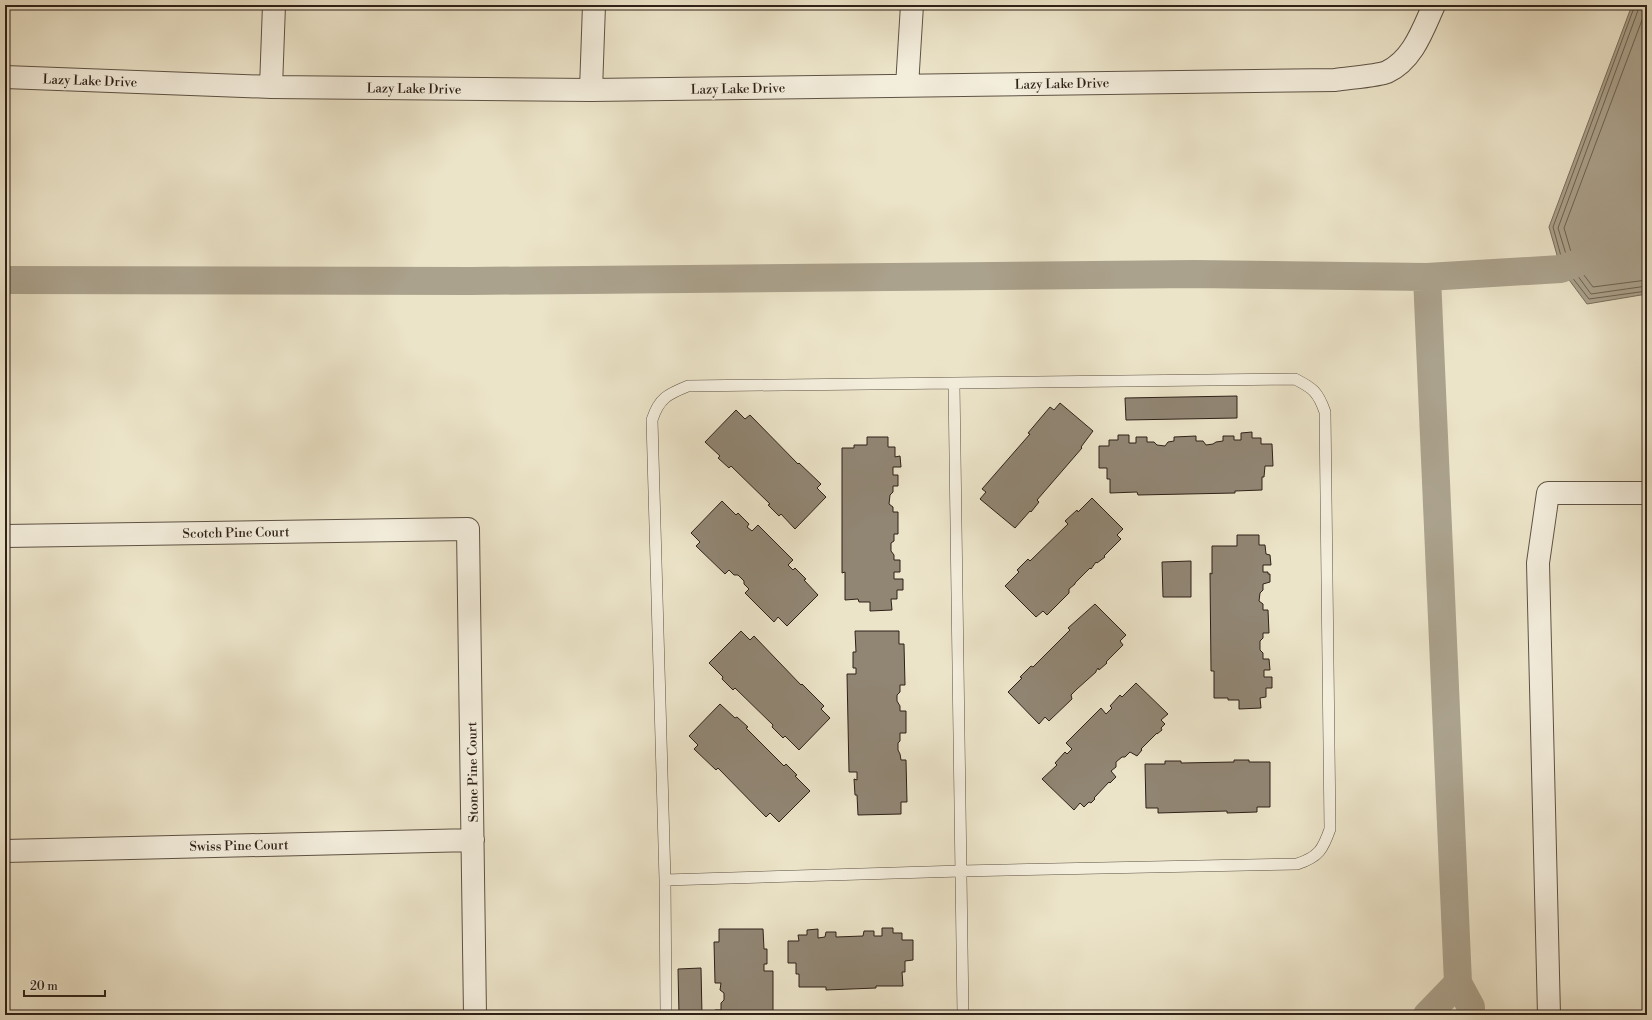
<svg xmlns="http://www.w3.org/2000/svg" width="1652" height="1020" font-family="'Libre Bodoni',serif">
<rect width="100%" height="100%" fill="#ece4c9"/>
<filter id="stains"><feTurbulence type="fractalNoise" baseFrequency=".005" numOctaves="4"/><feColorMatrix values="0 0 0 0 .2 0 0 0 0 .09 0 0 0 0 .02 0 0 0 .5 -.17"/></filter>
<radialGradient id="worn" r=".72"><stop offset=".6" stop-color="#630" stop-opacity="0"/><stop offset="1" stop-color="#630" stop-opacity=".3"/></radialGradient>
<path fill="#aba28d" stroke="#796e5e" d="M1632,5H1647V294L1587,304L1561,269L1549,227Z"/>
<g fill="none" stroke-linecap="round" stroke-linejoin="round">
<path stroke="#6c6252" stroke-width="1" d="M1635,5L1553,227L1564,267L1589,299L1647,291
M1640,5L1558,228L1569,264L1591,294L1647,286
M1646,5L1645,12L1564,228L1574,262L1593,287L1647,280"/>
<path stroke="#aba28d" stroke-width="28" d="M1427,277L1458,983L1471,1007V1015
M5,280L471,281L1195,274L1427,277L1561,269L1647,237
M1427,1015L1458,983"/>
</g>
<path fill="#918674" stroke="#2e2118" d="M1237,396V418L1126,420L1125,398Z
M1060,403L1093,431L1081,447L1082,448L1037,500L1039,502L1031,512L1030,511L1015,528L980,499L986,492L982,489L1030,434L1028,433L1050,407L1054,410Z
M736,410L745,419L750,415L798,464L799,463L821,484L817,488L826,497L795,529L781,514L779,516L768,505L770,504L731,466L729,468L718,458L720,456L705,442Z
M1252,432V438H1261V444H1272L1273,466H1265L1264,477H1262V490L1235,491V493L1138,495L1137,492L1110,493V479H1107V468H1099V446H1109V440H1118V435H1129V443H1136V437H1147V442H1154L1157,445L1165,446L1168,442L1174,441V437L1196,436V441H1203L1206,445L1213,444L1216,442L1223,441V436H1234V440H1241V433Z
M867,437H888V447H895V457L900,456L901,467H893V475H898V486H893V492L890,495L889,504L893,507V512H898V534H894V541L891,543V551L894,555V560H900V572H894V579H903V590H897V599H891L892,610L870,611V602H859L858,599L845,600V572L842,573V448H854V445H867Z
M1092,498L1123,529L1117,535L1121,539L1104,556L1105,557L1097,563L1096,562L1091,569L1090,568L1075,583V584L1069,589V593L1047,615L1043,611L1036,617L1005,586L1019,572L1017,570L1028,559L1030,561L1068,524L1065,521L1077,510L1078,512Z
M722,501L736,515L738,513L749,524L747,527L752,531L758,525L793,560L788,565L793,570L795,568L806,579L804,580L818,595L787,626L778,617L774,622L745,593L749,589L744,584V581L738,575H734L729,570L725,574L696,546L700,542L691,533Z
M1237,535H1259V545H1265L1266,554L1270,555L1271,565H1263V572H1268V574H1270V582L1263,584V590L1260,593L1259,601L1263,604V610H1268L1269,633H1263V638L1260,641V650L1263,653V659H1269L1270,670H1264V677H1272V688H1266V697L1260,698L1261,708L1239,709V700H1228V698H1214V671H1211L1210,573L1212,574V546H1237Z
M1191,561V597H1163L1162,562Z
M1095,604L1126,635L1120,641L1123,645L1106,662L1107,663L1099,670L1098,668L1096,671V672L1077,689L1071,695L1072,699L1049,721L1045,717L1039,724L1008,692L1022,678L1020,677L1031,666L1033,667L1070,630L1068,628Z
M741,631L750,640L754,636L801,685L802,684L824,706L821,709L830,718L799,750L785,736L783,738L772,727L773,725L735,688L733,690L722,679L723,677L709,663Z
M855,631H899V644H904L905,685H900V692L897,695V701L900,706V711H906V733H900V741L898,743V750L900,754L901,760H906L907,802H901V814L858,815L857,795H855L854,779L857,780V772H849L847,674H856V668H853V652H856Z
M1136,683L1168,714L1161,720L1165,724L1161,728L1162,730L1157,734V733L1141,749L1142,750L1137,756L1130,752L1125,757H1122L1116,762V767L1111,771L1116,777L1110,783L1109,782L1094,798L1095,799L1091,803L1089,802L1084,807L1080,803L1074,810L1042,779L1057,765L1055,763L1065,752L1067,754L1072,749L1066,743L1101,708L1106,714L1112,708L1110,706L1120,695L1122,697Z
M720,704L735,718L737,717L748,727L746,728L784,766L786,764L797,775L795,776L810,791L779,822L770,813L766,817L718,768L716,770L694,749L698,745L689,736Z
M1234,760H1249V762H1270V807H1257V812L1227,813V811L1158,813V808H1146L1145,764H1165V761H1181V763L1234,762Z
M882,928H893V933H902V940H913V960L905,961V972H902L903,986H876V988L826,990V987H799V974H796V963H788V941H799L798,935H807V930L818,929V938L825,937L826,932H836V937L863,936L864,931H874V936H882Z
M719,929H763L764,949H767V964H764V971H773V1015H715V1010H721V1003L724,1000V993L720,990L721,983H715L714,942H719Z
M701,968L702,1015H679L678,969Z"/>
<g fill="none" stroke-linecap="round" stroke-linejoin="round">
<defs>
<path id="service" d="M954,384L963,1015
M665,880L961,871L1297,864C1319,857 1323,849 1330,829L1325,412C1318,392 1313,388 1295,379L688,386C668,394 659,398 652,420L665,880L666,1015"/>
<path id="minor" d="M5,77L271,87L591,90L1335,80C1346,78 1378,76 1387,72C1413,60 1423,29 1434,5
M907,86L912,5
M271,87L274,5
M591,90L594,5
M5,536L468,529L475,1015
M5,851L473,840
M1549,1015L1538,563L1548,493H1647"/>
</defs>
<use href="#service" stroke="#5e5244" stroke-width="12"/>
<use href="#minor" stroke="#5e5244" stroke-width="24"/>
<use href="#service" stroke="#f3eddc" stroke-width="11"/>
<use href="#minor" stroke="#f3eddc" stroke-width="22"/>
</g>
<g text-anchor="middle" stroke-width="4" stroke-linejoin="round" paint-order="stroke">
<g font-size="13" fill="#2e2118" stroke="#f3eddc">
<text transform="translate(90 80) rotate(2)" y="5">Lazy Lake Drive</text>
<text transform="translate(1062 83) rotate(-1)" y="5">Lazy Lake Drive</text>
<text transform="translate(414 88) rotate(1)" y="5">Lazy Lake Drive</text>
<text transform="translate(738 88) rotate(-1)" y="5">Lazy Lake Drive</text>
<text transform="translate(236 532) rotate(-1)" y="5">Scotch Pine Court</text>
<text transform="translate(472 772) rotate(-91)" y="5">Stone Pine Court</text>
<text transform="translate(239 845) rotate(-1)" y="5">Swiss Pine Court</text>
</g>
</g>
<rect width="1652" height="1020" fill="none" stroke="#ece4c9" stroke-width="20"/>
<rect x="6" y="6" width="1640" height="1008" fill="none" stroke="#2e2118" stroke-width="2"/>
<rect x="10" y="10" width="1632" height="1000" fill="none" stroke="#2e2118"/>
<path d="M24 990v6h81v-6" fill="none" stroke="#2e2118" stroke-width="2"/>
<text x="30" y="990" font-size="12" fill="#2e2118" stroke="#f3eddc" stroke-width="3" paint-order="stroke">20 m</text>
<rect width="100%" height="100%" filter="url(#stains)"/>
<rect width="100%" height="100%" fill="url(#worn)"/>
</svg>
